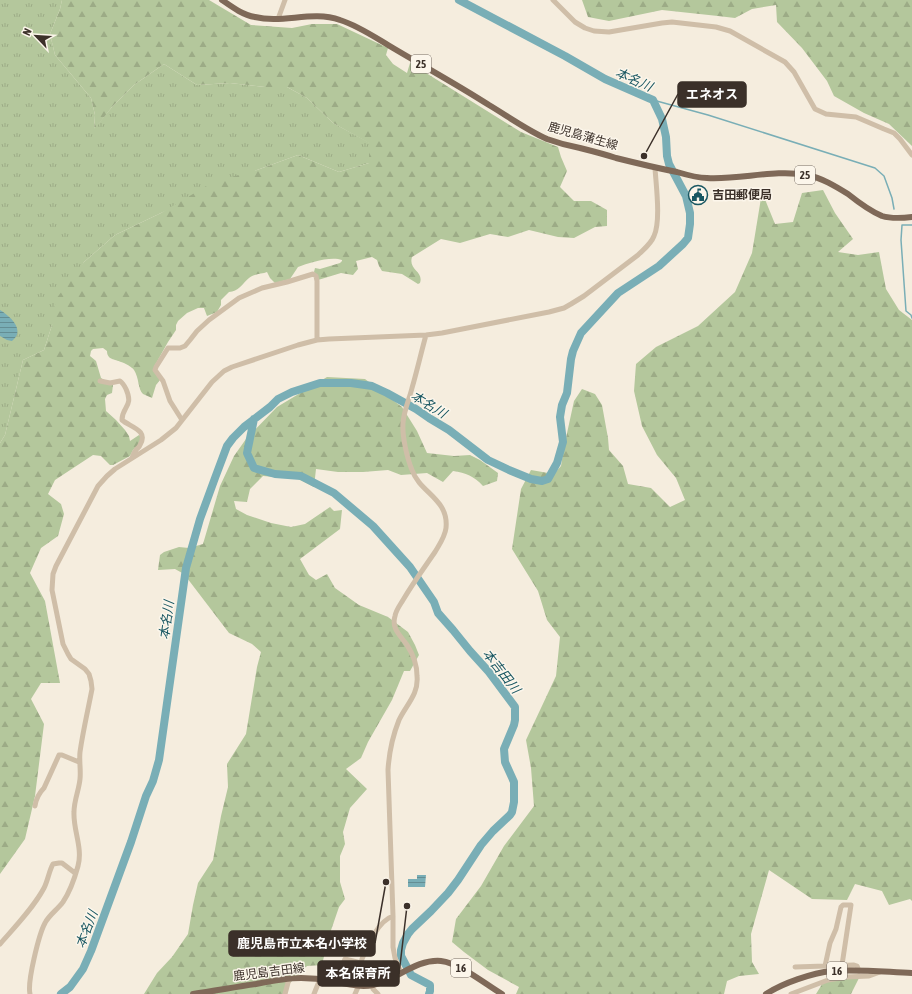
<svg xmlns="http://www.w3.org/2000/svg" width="912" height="994" font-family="'Asap Condensed','Noto Sans JP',sans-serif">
<defs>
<pattern id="grass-tufts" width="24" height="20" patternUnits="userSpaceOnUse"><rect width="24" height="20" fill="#b4c79c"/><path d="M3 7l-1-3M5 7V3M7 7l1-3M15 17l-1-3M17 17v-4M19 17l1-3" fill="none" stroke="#9cab86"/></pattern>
<pattern id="forest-firs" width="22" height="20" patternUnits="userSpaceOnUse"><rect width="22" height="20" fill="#b4c79c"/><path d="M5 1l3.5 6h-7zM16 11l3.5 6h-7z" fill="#9cab86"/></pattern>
<pattern id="water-rules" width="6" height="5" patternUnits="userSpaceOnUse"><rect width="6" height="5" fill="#79aeb6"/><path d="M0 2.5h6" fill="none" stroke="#648e94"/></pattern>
</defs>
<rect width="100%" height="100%" fill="#f5edde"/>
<path fill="url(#grass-tufts)" d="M0,0H62L60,9L50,34L55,55L91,98L95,115L94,129L112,107L134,85L164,64L197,85L230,83L265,87H287L307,98L333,123L370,143L369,163L339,172L298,155L257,170L161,213L115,235L84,262L52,325L44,350L23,360L5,435L0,443Z"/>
<path fill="url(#forest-firs)" d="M62,0H209L251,25L292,28L312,24H337L388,48L386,55L393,64L407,73L410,63L521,132L558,147L561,157L567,171L560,187L574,201H591L607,210V226L595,227L574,238L558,237L529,230L508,237L490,234L460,243L441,239L412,257C408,270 424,271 420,283L418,284L402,274L382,271L379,266L377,260L372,257L356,261L358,269L353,275L341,273L318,280L317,275L314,272L315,268L320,269L340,263L342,261V260C330,256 309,263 298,267L290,279L275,283L270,278L267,272C262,274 253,274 249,278C243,283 238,292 229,292L221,300V305L217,312L207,316L204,308H198L187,313L178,321L176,325V330L168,342L154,367L160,380L156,385L152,398C149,397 146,395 143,394C138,390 139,377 134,370C132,367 125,363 121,362C115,359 107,360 107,351L103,348L93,349L91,351L90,356L96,361L101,378L113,385L112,393L107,395L105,399L106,411L116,420L125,430L129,436L130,441L139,435L141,436L140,444L133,450L130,456L113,465H110L101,456L93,455L55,480L48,494L61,504L64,514L58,536L41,548L30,573L45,601L60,683H41L31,699L44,724L35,796L25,839L0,874V443L5,435L23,360L44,350L52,325L56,299L84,262L115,235L161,213L213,182L257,170L298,155L339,172L369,163V143L333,123L307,98L287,87H265L230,83L197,85L164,64L134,85L112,107L94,130L95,115L91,98L55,55L50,34L60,9Z
M582,0H912V146L889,124L864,113L834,96L827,81L802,48L777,22L776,5L752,9L735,18L718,16L662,10L609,21L588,17Z
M823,190L835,213L853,239L838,252L858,255L879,252L886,289L899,310L912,320V901L910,899L889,905L882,891L855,884L847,900L812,899L769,870L751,934L752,962L759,974L739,976L727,981L724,994H516L519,987L488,970L464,952L452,942L456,919L481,886L504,846L534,806L531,768L526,740L556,676L560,637L547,620L538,591L512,549L521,489L531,470L554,474L561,466L564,447L574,401L582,389L595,394L602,405L608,438L609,450L623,466L628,484L651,488L670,507L685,500L676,478L657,455L642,426L634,391L636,364L656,347L698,326L735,292L752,253L762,192L775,224L793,222L802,193Z
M327,377L365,379L402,407L417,431L427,453L454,456L470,455L480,460L498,473L497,481L483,486C474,476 466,473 453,471L443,482L427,473L401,475L388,470L363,472H338L316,469L314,487L298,479L263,476L250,489L247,502L234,501L236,509L247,515L271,523L291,527L305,524L330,507L334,511L342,510L340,529L300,559L309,575L316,580L327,574L335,588L359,605L388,617L408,632L415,645L419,655L410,671H404L392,700L368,742L361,758L346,769L367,789L350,808L343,832L345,844L340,856V882L345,899L339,907L328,939L322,965L307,966L289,984L287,994H144L157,973L172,957L188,934L193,905L198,883L213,860L221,816L228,787L227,764L246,734L257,667L261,652L252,644L229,633L184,574L175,569L158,570L160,555L164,552L179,547L189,548L203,544L220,486L234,456L246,439L277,407Z
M859,978L851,994H816L824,981Z"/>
<path fill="url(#water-rules)" d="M0,310C10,316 26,330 12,341L7,340L0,336Z
M417,875H426L425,887H408V879H417Z"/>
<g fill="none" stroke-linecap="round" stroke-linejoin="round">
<path stroke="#79aeb6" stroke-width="1.5" d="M653,100L708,115L875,168L884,176L892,198L894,209
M912,225H902L901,240L906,311L911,315L912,318"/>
<path stroke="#79aeb6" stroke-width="8" d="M254,419L247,453L254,468L275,474L301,476L334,493L373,526L410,567L434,602L438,613L453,630L470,651L489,672L515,707V720L514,725L504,749L505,762L514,782V802L512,812L510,815L493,831L481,845L458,880L448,893L431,911L412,929L408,934L403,943L401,950V956L409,971L411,975L430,985V991L429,994
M61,994L70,987L83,969L91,951L131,842L146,796L153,781L159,760L186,568L200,519L215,478L227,446L233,438L244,427L270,407L278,399L292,392L320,383H351L372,386L387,393L416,409L429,418L449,430L488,460L509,470L531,479L542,481L548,479L557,463L563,442L560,417L562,405L567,393L571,359L573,351L581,333L618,293L659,266L683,244L688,238L690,224V213L686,196L669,164L667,156L666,137L662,119L653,100L605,79L565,56L459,0"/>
<path stroke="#cfbea8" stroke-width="5" d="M553,0L575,22L585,28L594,31L609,32L662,23L672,22L716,27L730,31L785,62L794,72L815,109L826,114L856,117L884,129L894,133L900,139L912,155
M278,19L285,0
M100,381L110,383L120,381C123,383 124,385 126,389C134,407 122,406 122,420C130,427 149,430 140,445C139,448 138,447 136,450C134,452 133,455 132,458
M182,420L170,401L163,381L155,370L156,367L168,348H180L185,346L190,340L197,331L209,320L239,298L262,288L287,282L313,274L316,276L317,281V340
M35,806C36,799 39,793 44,788L59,755H62L79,762
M0,944C15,927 34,907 44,888C48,880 49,871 53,864L59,863H62L75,873
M842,965L851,905H843L841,907L836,929L830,943L825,966L854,965L857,966L859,971
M795,967L825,966
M401,973L395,958L393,947V916L388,770C389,754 393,735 399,720C406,705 419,694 417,676C417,666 413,654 407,645C401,636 391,629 395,616C396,610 400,605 403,600C413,583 424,568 435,552C439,545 445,537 446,528C449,499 420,493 412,470C407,458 402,436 403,423C404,410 409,400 412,388C417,371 421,353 426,335
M336,982L345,959L361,963
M367,985L361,963L362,959C368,945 378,921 393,916
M372,985L373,989L378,994
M30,994C27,982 39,934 45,923C49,915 57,910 63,902C69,893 75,877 78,866C83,848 73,830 74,812C74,800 79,790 80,779C81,770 79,761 80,752C83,731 88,710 92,689L91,681L89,674L85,669L71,659L68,654L63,644L52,590L53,574L56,566L98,486L107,476L115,469L161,440L176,428L212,382L224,371L232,367L298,345L317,340L329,339L426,335L442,333L549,312L564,308L571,304L584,296L638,255C644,249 651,244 654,236C661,221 656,185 655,168
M285,994L289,979
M314,994L320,979
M355,994L359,985
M791,994L828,980L846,977L869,976L880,972"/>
<path stroke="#7f6958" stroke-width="6" d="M222,0C232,7 243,15 255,17C283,24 312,10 340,20C359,26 376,38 393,48C425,67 458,85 489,105C509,117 527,130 547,139C558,143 569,146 580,148C592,151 604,154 616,158C636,163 657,168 677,172C687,175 697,178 707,178C740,180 774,169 807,175C822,178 835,186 848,194C858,202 870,211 882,216C892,219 903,218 912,217
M193,994C214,991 235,987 256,984C271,981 286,978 301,978C311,978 321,979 331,981C344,983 359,988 373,985C397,980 415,959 441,961C460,963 485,984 502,994
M766,994C783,983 812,973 832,971C858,969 886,972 912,973"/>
</g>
<defs>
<symbol id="civic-ring" viewBox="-11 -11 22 22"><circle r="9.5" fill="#fcf6eb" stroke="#195762" stroke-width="1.5"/><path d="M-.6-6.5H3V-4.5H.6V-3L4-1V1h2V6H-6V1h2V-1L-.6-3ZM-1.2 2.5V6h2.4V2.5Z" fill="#195762"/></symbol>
</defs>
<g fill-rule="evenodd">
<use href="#civic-ring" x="687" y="184" width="22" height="22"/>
</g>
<g text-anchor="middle" stroke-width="3" stroke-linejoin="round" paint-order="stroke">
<g fill="#fcf6eb" stroke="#756b63" stroke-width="1">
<rect x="411" y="55" width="20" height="18" rx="3"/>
<rect x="795" y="166" width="20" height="18" rx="3"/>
<rect x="451" y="959" width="20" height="18" rx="3"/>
<rect x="827" y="962" width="20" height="18" rx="3"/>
</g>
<g font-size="11" font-weight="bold" fill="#3b3029">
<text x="421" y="68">25</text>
<text x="805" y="179">25</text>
<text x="461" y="972">16</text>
<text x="837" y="975">16</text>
</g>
<g font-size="12" fill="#3b3029" stroke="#fcf6eb">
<text transform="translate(583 136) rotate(16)" y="4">鹿児島蒲生線</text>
<text transform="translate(269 972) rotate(-7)" y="4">鹿児島吉田線</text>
</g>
<g font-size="12" font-weight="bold" fill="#3b3029" stroke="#fcf6eb" text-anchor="start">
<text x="712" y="199">吉田郵便局</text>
</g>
<g font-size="13" font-style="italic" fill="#195762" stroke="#fcf6eb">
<text transform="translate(634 79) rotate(24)" y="5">本名川</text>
<text transform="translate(429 404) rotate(31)" y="5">本名川</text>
<text transform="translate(166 620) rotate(-82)" y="5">本名川</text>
<text transform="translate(502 671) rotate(52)" y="5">本吉田川</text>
<text transform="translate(86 929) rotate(-69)" y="5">本名川</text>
</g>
</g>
<path fill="none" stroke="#3b3029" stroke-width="1.5" d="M644 156L678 94M386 882L375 943M407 906L399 974"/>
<g fill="#3b3029" stroke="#fcf6eb" stroke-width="1.5">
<circle cx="644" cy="156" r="4"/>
<circle cx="386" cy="882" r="4"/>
<circle cx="407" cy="906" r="4"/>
</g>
<g fill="#3b3029" stroke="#3b3029" stroke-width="1.5">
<rect x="678" y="82" width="68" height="25" rx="4"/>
<rect x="229" y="931" width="146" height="25" rx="4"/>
<rect x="318" y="961" width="81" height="25" rx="4"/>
</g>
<g font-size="13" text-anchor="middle" font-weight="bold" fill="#fff">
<text x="712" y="99">エネオス</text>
<text x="302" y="948">鹿児島市立本名小学校</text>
<text x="358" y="978">本名保育所</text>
</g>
<g transform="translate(36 36) rotate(295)" stroke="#fcf6eb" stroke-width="3" paint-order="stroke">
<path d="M0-3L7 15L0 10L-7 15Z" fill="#3b3029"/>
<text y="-6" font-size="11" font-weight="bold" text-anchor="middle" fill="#3b3029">N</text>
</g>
</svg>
